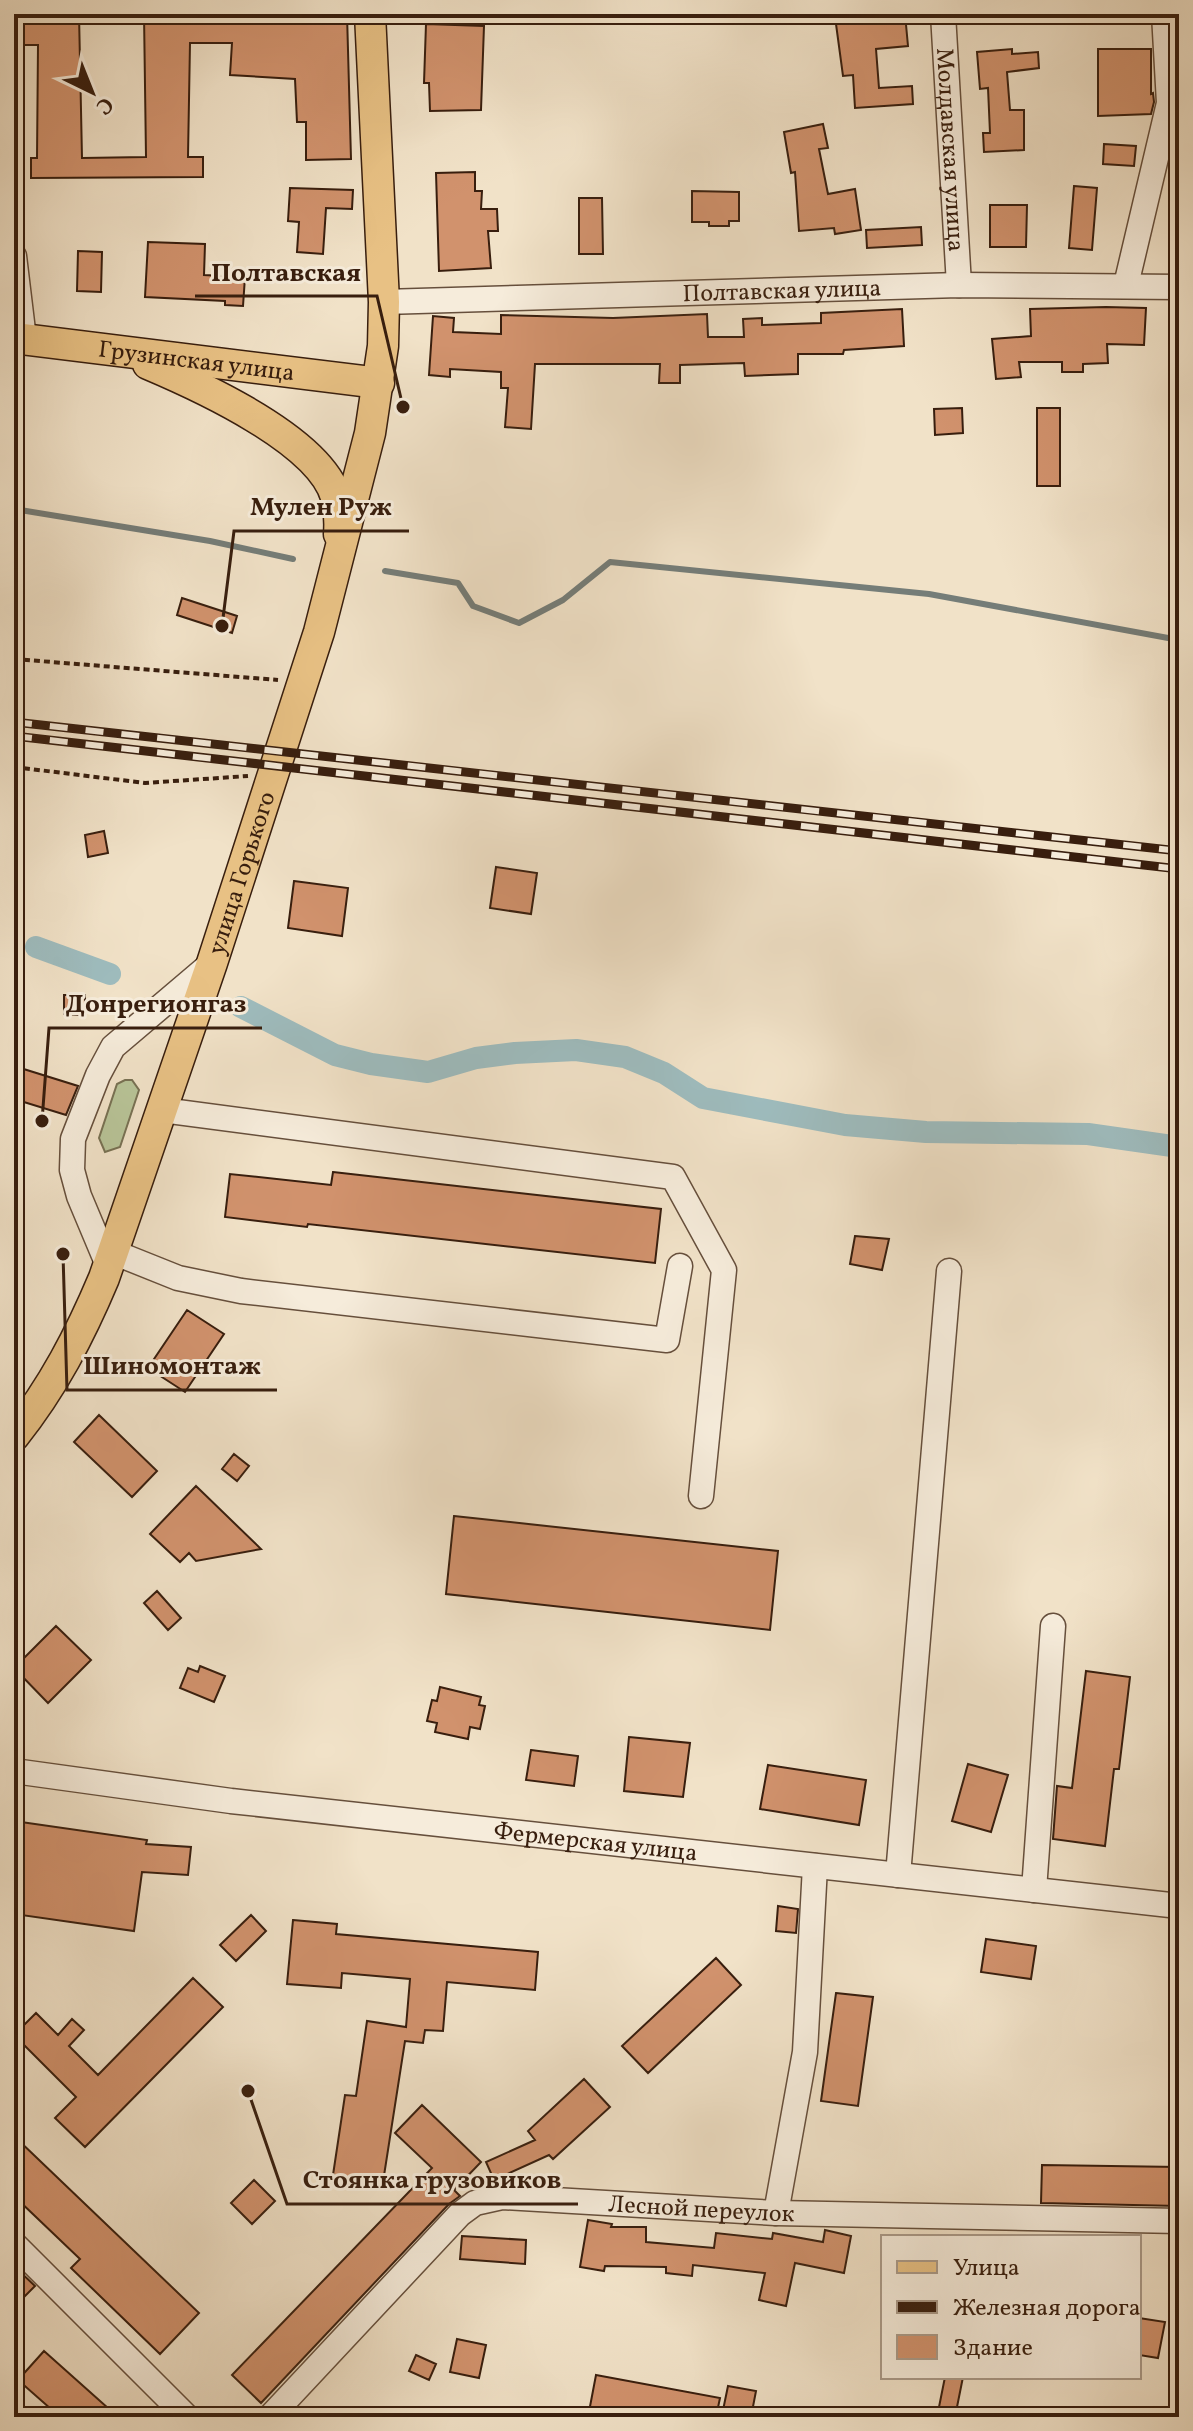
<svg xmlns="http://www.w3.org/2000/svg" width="1193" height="2431" font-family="Vollkorn,serif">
<rect width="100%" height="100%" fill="#f1e2c8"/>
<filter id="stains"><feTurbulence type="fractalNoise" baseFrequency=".0025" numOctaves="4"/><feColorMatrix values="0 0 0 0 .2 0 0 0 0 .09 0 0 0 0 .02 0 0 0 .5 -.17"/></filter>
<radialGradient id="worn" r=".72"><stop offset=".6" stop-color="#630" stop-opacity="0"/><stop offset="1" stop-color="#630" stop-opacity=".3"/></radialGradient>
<path fill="#b8c498" stroke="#787153" stroke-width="2" d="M125,1080H132L139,1090L120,1147L105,1152L99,1138L117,1084Z"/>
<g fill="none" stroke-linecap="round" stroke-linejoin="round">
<path stroke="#757d78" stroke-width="6" d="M14,509L210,541L293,559
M385,571L458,583L473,606L519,623L563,600L610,562L929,594L1179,640"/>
<path stroke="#9ebcbe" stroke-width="22" d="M36,947L110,974
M241,1007L335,1055L371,1064L428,1072L476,1058L515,1053L576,1050L625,1057L664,1073L703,1098L845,1125L926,1132L1088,1134L1179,1147"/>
</g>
<path fill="#d1926d" stroke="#381e0e" stroke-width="2" d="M14,14H79L82,158L146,157L144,14H190V24H276V14H347L351,159L306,160V122H297L295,79L230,75L232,43H190L188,157H203V177L31,178V158H37L38,45H14Z
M849,14H905L908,46L876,49L879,88L912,86L913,104L855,108L853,75L843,76L836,24L850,22Z
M426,24L484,26L481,110L430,111L429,83H424Z
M1012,49V54L1038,52L1039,68L1007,72L1010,110H1024V150L984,152L983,133H990L988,88L980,89L977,52Z
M1098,49H1151V94L1153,93L1154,102L1151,114L1098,116Z
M823,124L828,148L819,149L828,194L855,189L861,230L835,234L834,228L799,231L795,172L791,173L784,132Z
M1104,144L1136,146L1134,166L1103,164Z
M475,172V191H482L481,209H497L498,231H488L491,268L439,271L436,173Z
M1074,186L1097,188L1092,250L1069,248Z
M290,188L353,190L352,209L326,208L323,254L297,252L299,222L288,221Z
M692,191L739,192V221H729V226H709V222H692Z
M579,198H602L603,254H579Z
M990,205H1027L1026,247H990Z
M921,227L922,245L867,248L866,230Z
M148,242L205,244L204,275L245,277L243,306L225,305V301L145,297Z
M78,251L102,252L101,292L77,291Z
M1106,307L1146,308L1144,345L1107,344L1108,363L1083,364V372H1062V362H1019L1021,377L996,379L992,339L1031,336L1030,309Z
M902,309L904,346L844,350L843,354H798V374L745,376L744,363L680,365V383H659L660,364H535L531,429L505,427L508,388H501V372L450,369V377L429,375L433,316L454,318L453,332L501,334V315L613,318L707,314L708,337H744L743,319L762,318V325L821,323V313Z
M962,408L963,433L935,435L934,409Z
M1037,408H1060V486H1037Z
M182,598L237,616L232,633L177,615Z
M104,831L108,853L88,857L85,835Z
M496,867L537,873L531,914L490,908Z
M294,881L348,888L342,936L288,928Z
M64,995H85V1015L64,1014Z
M14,1066L78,1086L66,1115L14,1099Z
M333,1172L661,1209L655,1263L308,1224L307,1227L225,1217L230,1174L331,1185Z
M855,1236L889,1239L882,1270L850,1264Z
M187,1310L224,1334L185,1392L148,1368Z
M99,1415L157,1471L132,1497L74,1442Z
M234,1454L249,1466L237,1481L222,1469Z
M196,1486L261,1549L196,1561L189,1553L180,1562L150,1534Z
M454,1516L778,1551L770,1630L446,1594Z
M157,1591L181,1618L168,1630L144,1603Z
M56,1626L91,1660L48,1703L14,1668Z
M200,1666L225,1676L214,1702L180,1688L188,1668L198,1672Z
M1086,1671L1130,1677L1119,1769H1114L1105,1846L1053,1839L1057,1786L1072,1788Z
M440,1687L481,1697L479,1705L485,1706L480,1729L470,1727L468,1739L435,1732L437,1723L427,1721L432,1700L437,1701Z
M629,1737L690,1743L683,1797L624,1791Z
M531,1750L578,1756L574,1786L526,1780Z
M968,1764L1008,1775L991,1832L952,1821Z
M768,1765L866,1780L859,1825L760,1809Z
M14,1821L147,1840L146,1844L191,1847L188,1875L142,1872L134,1931L14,1914Z
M778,1906L798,1909L796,1933L776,1931Z
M251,1915L266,1931L236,1961L220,1945Z
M293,1920L337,1924L336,1934L538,1952L535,1990L447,1982L443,2031L425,2030L423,2043L405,2041L383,2182L333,2175L345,2095L356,2096L367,2021L406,2027L410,1979L342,1973L341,1988L287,1984Z
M986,1939L1036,1946L1031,1979L981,1972Z
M716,1958L741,1985L648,2073L622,2046Z
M193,1978L223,2007L85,2147L55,2118L76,2097L14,2035L36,2013L58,2035L72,2019L84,2030L69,2046L98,2075Z
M836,1993L873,1997L858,2106L821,2101Z
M584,2079L610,2107L553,2159L549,2155L494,2180L486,2162L535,2140L528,2131Z
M422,2105L481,2162L454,2190L460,2196L449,2204L261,2403L232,2375L432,2168L395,2133Z
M14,2136L199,2313L160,2354L71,2268L80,2259L14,2196Z
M1042,2165L1179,2167V2206L1041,2203Z
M254,2180L275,2201L252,2224L231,2203Z
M588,2220L612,2224L611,2227H646V2242L714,2248L716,2233L772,2239L773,2233L823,2242L825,2230L851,2236L844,2273L795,2263L786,2306L759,2300L765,2273L693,2265L692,2276L666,2273V2267L605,2266L604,2271L580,2267Z
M462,2236L526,2240L525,2264L460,2259Z
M14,2266L35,2286L14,2307Z
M1139,2318L1165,2322L1158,2358L1139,2355Z
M457,2339L486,2345L479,2378L450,2372Z
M44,2351L118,2417H60L18,2380Z
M416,2355L436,2364L429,2380L409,2371Z
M596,2375L720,2398L716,2417H588Z
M945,2377H963L955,2417H937Z
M728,2386L756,2391L751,2417L722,2415Z"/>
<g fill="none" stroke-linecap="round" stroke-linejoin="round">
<defs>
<g id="minor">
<path id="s1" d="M943,14L959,285"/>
<path d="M14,256L24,339"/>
<path d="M1126,285L1169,103L1164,14"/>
<path id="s2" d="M384,302L959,285L1179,287"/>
<path d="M162,1110L673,1177L724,1270L701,1496"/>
<path d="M113,1252L178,1278L241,1291L667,1340L680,1266"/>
<path d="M108,1265L79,1196L72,1170L73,1139L98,1075L113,1047L212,963"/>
<path id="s3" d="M14,1771L231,1801L1179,1906"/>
<path d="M898,1875L949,1271"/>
<path d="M1034,1890L1053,1626"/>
<path d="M776,2213L805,2052L815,1866"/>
<path d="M14,2244L187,2417"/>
<path id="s4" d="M270,2417L460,2214L475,2203L502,2197L776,2213L1179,2221"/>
</g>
<g id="major">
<path id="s5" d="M14,338L379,383"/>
<path d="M148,364C200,386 319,440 336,497C339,509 340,522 339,534"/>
<path id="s6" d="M14,1436C53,1387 80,1335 104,1278L212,963L319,632L370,433L383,346L384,302L370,14"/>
</g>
</defs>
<use href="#minor" stroke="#664f3c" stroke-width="27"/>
<use href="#major" stroke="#381e0e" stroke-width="33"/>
<path stroke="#381e0e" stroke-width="4" stroke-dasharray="6 4" stroke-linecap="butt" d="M14,659L278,680
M14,767L145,783L248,776"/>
<use href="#minor" stroke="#f6ecdb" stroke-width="24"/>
<use href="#major" stroke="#e8c184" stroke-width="30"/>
<defs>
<path id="rail" d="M14,722L1179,851
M14,736L1179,869"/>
</defs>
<use href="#rail" stroke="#381e0e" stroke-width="9"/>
<use href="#rail" stroke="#f6ecdb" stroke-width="6" stroke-dasharray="18" stroke-linecap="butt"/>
</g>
<g text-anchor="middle" stroke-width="6" stroke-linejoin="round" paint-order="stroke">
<g font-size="24" fill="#381e0e" stroke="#f6ecdb">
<text dy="8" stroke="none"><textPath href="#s1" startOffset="136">Молдавская улица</textPath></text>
<text dy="8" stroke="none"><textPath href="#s2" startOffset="398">Полтавская улица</textPath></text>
<text dy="8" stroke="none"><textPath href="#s5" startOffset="184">Грузинская улица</textPath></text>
<text dy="8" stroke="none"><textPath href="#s6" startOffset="610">улица Горького</textPath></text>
<text dy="8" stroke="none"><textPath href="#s3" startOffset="586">Фермерская улица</textPath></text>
<text dy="8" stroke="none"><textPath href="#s4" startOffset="524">Лесной переулок</textPath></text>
</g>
</g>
<path fill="none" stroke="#381e0e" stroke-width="3" d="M403 407L377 296H195M222 626L234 531H409M42 1121L49 1028H262M63 1254L67 1390H277M248 2091L287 2204H578"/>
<g fill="#381e0e" stroke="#f6ecdb" stroke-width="3">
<circle cx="403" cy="407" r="8"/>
<circle cx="222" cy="626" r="8"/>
<circle cx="42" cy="1121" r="8"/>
<circle cx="63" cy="1254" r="8"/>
<circle cx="248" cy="2091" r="8"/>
</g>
<g font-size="26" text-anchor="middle" font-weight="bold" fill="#381e0e" stroke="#f6ecdb" stroke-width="6" stroke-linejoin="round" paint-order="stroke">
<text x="286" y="281">Полтавская</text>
<text x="321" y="515">Мулен Руж</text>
<text x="156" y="1012">Донрегионгаз</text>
<text x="172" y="1374">Шиномонтаж</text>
<text x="432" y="2188">Стоянка грузовиков</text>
</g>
<rect width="1193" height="2431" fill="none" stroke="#f1e2c8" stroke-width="48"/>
<rect x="16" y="16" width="1161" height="2399" fill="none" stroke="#381e0e" stroke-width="4"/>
<rect x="24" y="24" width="1145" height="2383" fill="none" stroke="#381e0e" stroke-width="2"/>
<rect x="881" y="2235" width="260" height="144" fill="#f6ecdb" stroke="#aa9a89" stroke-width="2"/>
<rect x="897" y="2261" width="40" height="12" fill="#e8c184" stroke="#aa9a89" stroke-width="2"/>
<text x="953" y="2275" font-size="24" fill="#381e0e">Улица</text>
<rect x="897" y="2301" width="40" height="12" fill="#381e0e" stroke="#aa9a89" stroke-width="2"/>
<text x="953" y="2315" font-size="24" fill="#381e0e">Железная дорога</text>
<rect x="897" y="2335" width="40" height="24" fill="#d1926d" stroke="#aa9a89" stroke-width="2"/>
<text x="953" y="2355" font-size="24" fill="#381e0e">Здание</text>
<g transform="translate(92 92) rotate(137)" stroke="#f6ecdb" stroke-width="6" paint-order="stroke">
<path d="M0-6L14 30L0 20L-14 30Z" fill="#381e0e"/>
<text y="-12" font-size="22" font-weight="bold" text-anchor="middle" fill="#381e0e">С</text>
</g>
<rect width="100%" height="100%" filter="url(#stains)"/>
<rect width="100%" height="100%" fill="url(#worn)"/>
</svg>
